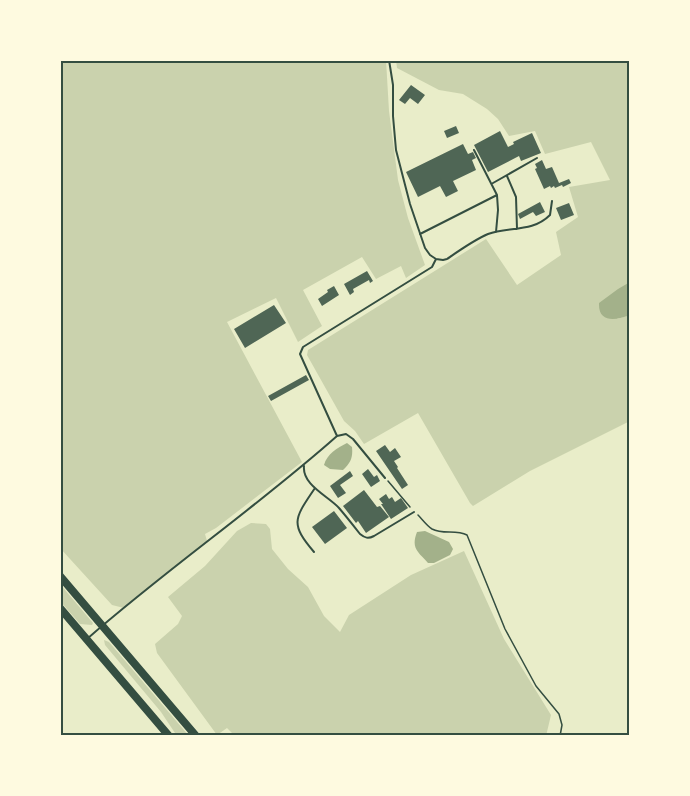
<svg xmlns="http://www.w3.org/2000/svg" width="690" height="796" font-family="Jost,sans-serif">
<rect width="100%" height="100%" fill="#e9edc9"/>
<path fill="#cad2ad" d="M60,60H386L389,111L398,180L408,218L425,265L406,278L401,266L376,279L362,257L303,290L322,326L298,342L276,298L227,322L302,462L216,528L205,534L207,541L124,608L112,605L60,548Z
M396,60H630V287L617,319L630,315V421L530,471L473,506L470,503L418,413L364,444L355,431L344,421L307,355L308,350L486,239L517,285L561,255L556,232L578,217L569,187L610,180L591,142L545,154L535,131L509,136L498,119L487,109L463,94L439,90L397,68Z
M251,523L266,524L270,529L272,549L288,569L308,587L324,616L340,632L349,615L411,575L464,551L504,639L551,715L546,736H235L227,728L217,735L157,653L155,644L178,624L182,616L168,597L205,566L237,531Z
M60,584L93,623L92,625L80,624L60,601Z
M104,640L109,642L127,663L189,736H177L161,712L105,645Z"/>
<path fill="#a3b18a" d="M630,282V315C617,320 598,324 599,303L618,289Z
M347,443L352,447C353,457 351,463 343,470L330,469L324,465C327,454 337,448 347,443Z
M425,531L449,542L453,549L450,555L434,563H428C417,551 411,548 417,532Z"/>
<path fill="#4f6655" d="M411,85L425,95L418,104L410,98L405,104L399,100Z
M456,126L459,133L447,138L444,131Z
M500,131L508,147L514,144L513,142L532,133L541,153L521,161L519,156L488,172L474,145Z
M463,144L468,154L473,152L476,158L472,160L476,170L453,181L458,191L446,197L440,186L418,197L406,172Z
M542,160L546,169L552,167L559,183L569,179L571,183L563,187L562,185L555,188L554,186L551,188L550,186L544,189L535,169L537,168L535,164Z
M540,202L545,212L536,216L533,212L520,219L518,214Z
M569,203L574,215L561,220L556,208Z
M367,271L373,281L370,283L369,280L353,289L354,292L350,295L344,284Z
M334,286L339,295L322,306L318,299L328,292L327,290Z
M274,305L286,323L245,348L234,329Z
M306,375L309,380L271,401L268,396Z
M385,445L390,452L395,448L401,457L394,461L398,467L397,468L408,485L402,489L376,451Z
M368,469L374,477L377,475L380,481L371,487L362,474Z
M350,471L353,476L340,485L346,493L338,498L330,486Z
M364,490L377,507L380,506L389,517L366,533L358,521L356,523L343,506Z
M386,494L389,499L392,497L395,502L401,498L408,508L391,519L381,504H383L379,499Z
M334,511L347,528L325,544L312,527Z"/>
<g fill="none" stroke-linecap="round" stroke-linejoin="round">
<path stroke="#344e41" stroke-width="1.5" d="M388,481L410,507
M418,515C422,519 427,526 432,529C443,535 456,529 467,535L505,629L536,686L559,714L562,725L560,736"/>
<path stroke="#344e41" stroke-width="2" d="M389,60L393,85V116L396,150L410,204L425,248L430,255L436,259
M474,150L497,195L498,210L496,232
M507,176L516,197L517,229
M493,183L537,158
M420,234L497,195
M337,436L300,354L303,347L432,267L436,259L443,260L447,259C460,250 474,240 488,234C509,226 532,233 550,215L552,201
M337,436L346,434L353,439L385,478
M304,466C302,485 328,496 339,508C346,516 353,525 360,534C365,538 368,539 374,536L414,512
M314,552C289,523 295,518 315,488
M87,639C168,568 257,507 337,436"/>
<path stroke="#344e41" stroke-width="8" d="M60,576L196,736
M60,608L169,736"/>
</g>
<rect width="690" height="796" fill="none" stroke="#fefae0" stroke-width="123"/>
<rect x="62" y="62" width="566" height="672" fill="none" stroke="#344e41" stroke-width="2"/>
</svg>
